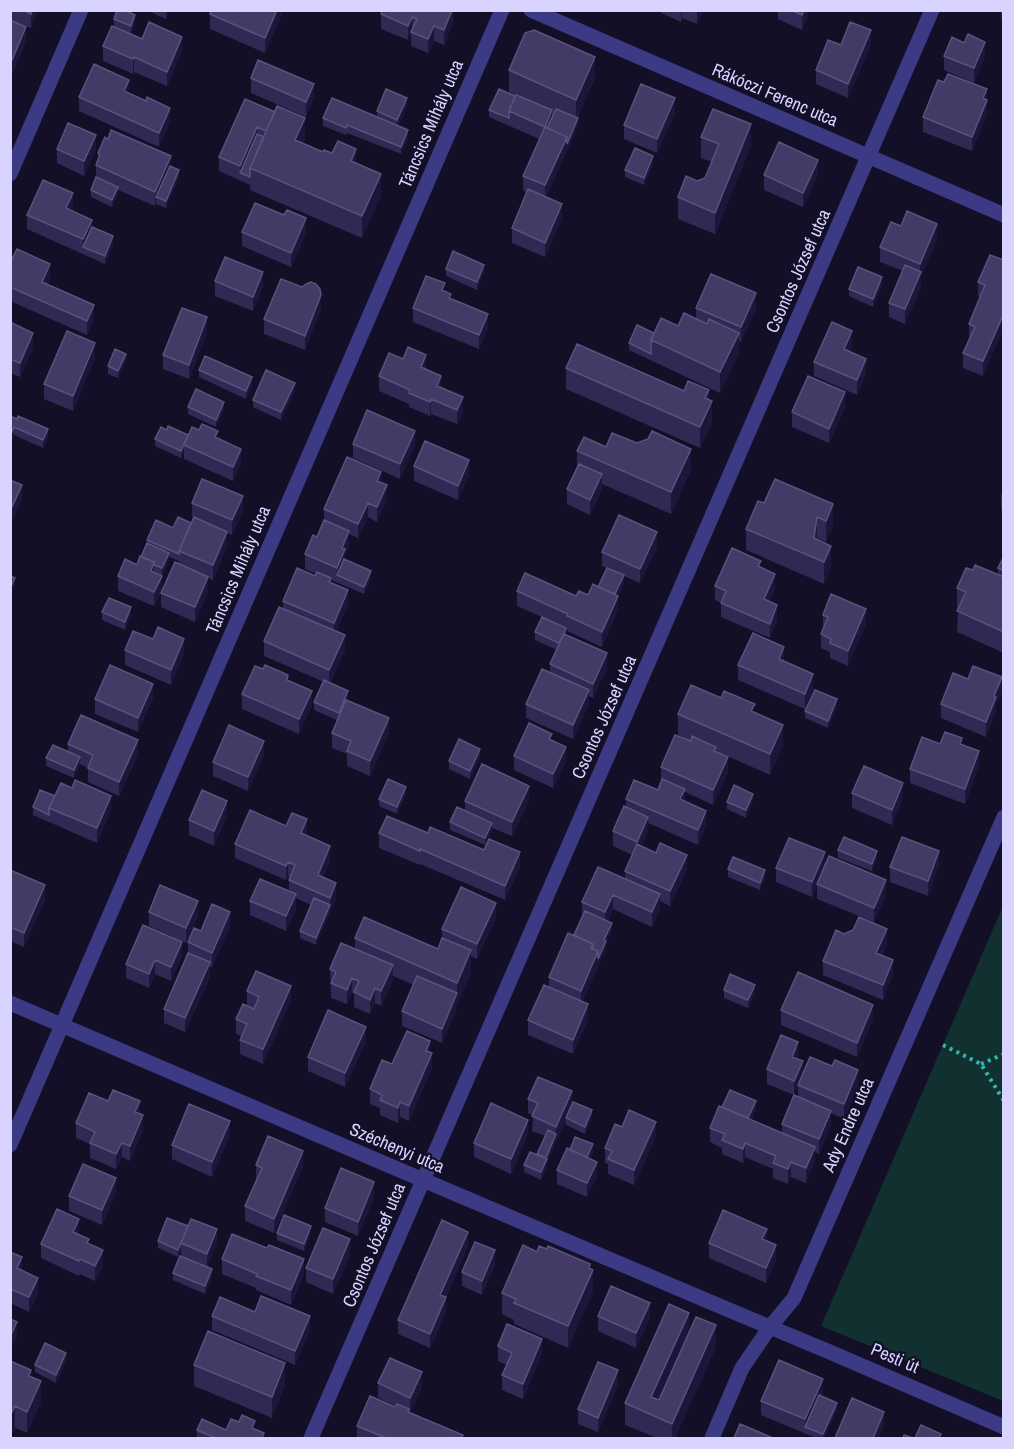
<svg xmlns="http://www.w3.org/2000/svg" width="1014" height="1449" font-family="'Archivo Narrow',sans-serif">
<rect width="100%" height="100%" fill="#130f26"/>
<path fill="#12302f" d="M1003,906V1401L821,1326Z"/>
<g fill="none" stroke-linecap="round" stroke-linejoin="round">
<path stroke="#2fb8b0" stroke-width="4" stroke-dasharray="3 4.5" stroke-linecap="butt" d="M943,1045L981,1064L1004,1101
M981,1064L1004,1054"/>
<path stroke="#3d3a85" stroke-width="15" d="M531,10L1004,215
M10,174L81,10
M10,1145L502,10
M311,1438L932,10
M712,1438L742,1368L770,1327"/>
<path stroke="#3d3a85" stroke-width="15" d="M10,1003L423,1180L729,1310L825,1350L1004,1427
M770,1327L794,1298L1004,817"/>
</g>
<path fill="#312854" d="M10,10H38L31,28L10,20Z
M146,10H170L166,19Z
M282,10V14L265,53L210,29V14Z
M453,10V23L444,45L434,41L428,53L411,46V32L408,40L381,29V14Z
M661,10H703L697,24L682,18L681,22L661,13Z
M778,10H810L802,30L778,19Z
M1001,10H1004V20L1001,19Z
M114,19L135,23L131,34L114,27Z
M10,20L26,41L12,75L10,74Z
M142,39L182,51L167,86L134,72L133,74L103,61V46Z
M964,43L985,56L974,83L944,70V56Z
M841,45H871L848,98L816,84V70Z
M509,70L595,78L577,118L578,126L546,197L562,219L545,257L512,243V228L527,192L523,190V176L539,139L489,117V110L515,96L516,95L509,92Z
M251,78L314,98L306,117L251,93Z
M944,82L987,89V114L972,151L923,132V117Z
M129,94L170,122L159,147L79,111V97Z
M245,99L305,139L303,143L323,152L356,163L381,195L362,238L250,190V185L219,171V157Z
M407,106L398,126L408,138L401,154L347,133L346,135L323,126V118L377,117V111Z
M675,113L657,153L624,139V125Z
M701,137L751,146L715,234L678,219V197L697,181L705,178L712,162L701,158Z
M57,149H96L84,176L57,163Z
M98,153L171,166L179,177L166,208L156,204L155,206L118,190V194L112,207L91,197V190L96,179V165L98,160Z
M653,164L644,185L625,177V170Z
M818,174L803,207L764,190V175Z
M73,208L72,211L113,244L105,264L27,229V215Z
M901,226L937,239L921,276V287L905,324L889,317V303L903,271L880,262V247Z
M242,232L306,233L291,267L242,246Z
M1004,260V327L983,376L963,368V353L969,339V324L980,297L978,296V282Z
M10,263L50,278L48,284L94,319L87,335L10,301Z
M446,269L484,272L477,290L446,276Z
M215,281L263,286L253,311L215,296Z
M882,284L873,307L849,296V289Z
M302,287L321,309L305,350L264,334V319Z
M445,291L451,298L488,328L479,349L413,322V308Z
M696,308H756L741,342L739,341V354L720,393L629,350V343L654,333L678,326L696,319Z
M10,322L33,347L20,377L10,373Z
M207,332L189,379L163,369V355Z
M852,345L849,352L866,374L857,395L814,376V362Z
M95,358L73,411L44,399V384Z
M126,361L118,378L108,374V366Z
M566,368L684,391L709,400L712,422L700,448L566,389Z
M426,369L463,412L457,424L431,414L430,416L409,407V404L379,391V376Z
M199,370L252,385L246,399L199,377Z
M295,390L281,420L253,407V400Z
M188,407L224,409L216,427L188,414Z
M845,407L829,443L792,427V412Z
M10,416L48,437L43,448L14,435L12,440L10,439Z
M167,430L188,435L199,430L218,438L241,463L233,481L184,459V451L181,458L155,446V439Z
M353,444L415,445L400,479L353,458Z
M606,447L691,470L671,514L602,484V489L590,515L567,504V489L577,466V451Z
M414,466L469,475L458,500L414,481Z
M775,479L833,525L826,542L817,538L831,567L824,584L746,550V529L764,503Z
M10,480L22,499L12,521L10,520Z
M381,482L387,499L377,522L368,517L358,538L349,534V545L345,555V560L371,578L364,594L331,580V582L348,605L336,632L345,650L330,683L348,698L347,700L389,733L370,776L347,766V754L332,748V733L337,720L314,710V702L324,682L264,656V641L283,608V601L315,576L316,574L305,569V554L317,537L324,520V509Z
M1004,489V518L1003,517V510L1001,509V495Z
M192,503L243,511L232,535L227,533V546L213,580L208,578V592L195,622L161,607V593L179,564V561L169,557V560L162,576V590L154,606L118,591V576L137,565L147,543V540L173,528L191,523L193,518L192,517Z
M657,547L640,583L624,576V583L618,596V610L602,647L567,631L566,628V635L607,668L593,698L589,696V704L573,739L526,718V704L550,673V664L557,650L535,640V632L542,617L517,606V591L576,596L588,595L598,587L607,568L602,566V552Z
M1004,556V653L957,632L958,609H957V588L973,570L998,575V568Z
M761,567L775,588L769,602L777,620L770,638L721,617V603L715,600V586Z
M102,612L131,615L125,630L102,620Z
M823,615L866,624L848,666L830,658V652L821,648V634L823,629Z
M125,650L184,653L171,685L125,665Z
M784,661L813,689L805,709L738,680V665Z
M1002,692L996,705V711L986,737L941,718V704Z
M242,694L312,705L299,734L242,709Z
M153,698L138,732L95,714V699Z
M837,707L828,728L805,718V711Z
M755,713L783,746L770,775L716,751L728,772L713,805L685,792V801L706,826L698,845L648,823V832L641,846L687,869L670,906L660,901V909L652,927L613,909L608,921L612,930L606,943V948L582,1002L588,1019L573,1054L528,1035V1020L549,987V977L574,935L582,916V902L625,879V871L632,855L613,846V831L626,807V799L658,790L661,782V767L691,741L678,735V714Z
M552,741L566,761L553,788L514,770V756Z
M68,744L138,755L119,796L88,782V768L80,764L74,778L46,766V758L68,751Z
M940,744L962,745L979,766L965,804L910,783V769Z
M264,755L248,791L213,776V762Z
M480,757L470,779L449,769V761Z
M852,793L903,797L892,825L852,808Z
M406,794L397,814L379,806V799Z
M55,796L111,811L97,843L33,815V807Z
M529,800L512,836L492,828V830L485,845L450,830V822L465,810V801Z
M753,801L746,818L727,809V802Z
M227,816L214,846L189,835V820Z
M286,826L307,834L306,835L330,861L323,877L336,898L316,945L300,938V931L311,905L296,898V909L286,931L250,915V901L289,891V880L290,877L288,876L286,880L235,858V844Z
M379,833H428L520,867L505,900L420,864V865L379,848Z
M838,850L877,858L872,871L838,858Z
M939,865L928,896L890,882V867Z
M825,867L886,894L874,922L817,899V885L812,897L776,882V868Z
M728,869L765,878L760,890L728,877Z
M10,870L45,900L24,947L10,941Z
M149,912L198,916L186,943L149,926Z
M496,917L477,959L471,956V972L457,1004V1008L442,1043L402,1026V1011L414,985L393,976V980L381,1006L375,1003L370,1014L354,1007V993H352L347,1004L331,998L330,969L355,948V938L438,949L442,938V929Z
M230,926L212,967H210V977L185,1032L164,1023V1009L188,954V942L201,931Z
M844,934L887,943L882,955L893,974L883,1000L823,975V961Z
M182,956L171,981L155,974L149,988L126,978V964Z
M724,990L755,992L748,1008L724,998Z
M247,991L291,1000L263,1064L240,1054V1040L242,1036L236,1034V1019L247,1006Z
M781,1010L873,1019L857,1057L781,1025Z
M366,1041L345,1087L308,1071V1057Z
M430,1053L432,1068L409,1121L400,1117L398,1123L380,1115V1108L370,1104V1089L392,1064Z
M798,1056L797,1059L803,1075L858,1084L844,1119L831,1113V1125L819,1154L815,1152V1161L806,1183L791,1177L788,1184L773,1178V1169L745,1157L743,1163L722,1154V1148L710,1142V1128L722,1108H756L751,1120L782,1133V1124L798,1097V1086L794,1095L767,1084V1069Z
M528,1099L572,1104L592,1117L585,1134L566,1125V1120L547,1163V1167L541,1180L524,1172V1165L537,1155L545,1136L532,1131L533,1115L528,1113Z
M140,1114L143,1130L130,1161L122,1157L116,1169L90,1158V1144L76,1138V1123Z
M622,1127L656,1136L634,1185L608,1174V1164L605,1163V1148Z
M528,1134L511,1174L474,1157V1143Z
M230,1135L212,1177L172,1159V1145Z
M570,1150L593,1152L590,1158L597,1176L587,1197L557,1184V1170Z
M256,1165L303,1166L274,1233L245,1221V1206L257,1180H256Z
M116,1192L102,1225L69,1211V1196Z
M374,1197L358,1236L325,1222V1208Z
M277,1233H311L304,1251L277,1240Z
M79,1234L89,1244L103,1265L95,1281L80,1274L79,1276L41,1258V1244Z
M158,1241L217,1244L207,1267L212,1277L205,1294L173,1280V1273L181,1256V1250L178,1257L158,1248Z
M767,1241L776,1260L766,1283L709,1258V1243Z
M468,1246L446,1297V1312L430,1348L398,1334V1320Z
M547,1249L590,1268L593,1291L568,1348L514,1324V1320L502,1314V1293L537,1252Z
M10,1252L22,1271L38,1293L29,1312L10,1303Z
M350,1254L333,1294L306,1282V1268Z
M222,1259L304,1274L291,1305L256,1290V1288L222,1274Z
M495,1265L482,1295L462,1286V1272Z
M255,1312L310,1330L295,1365L212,1330V1316Z
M598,1316L650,1317L636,1348L598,1331Z
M689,1332L716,1347L675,1438H657L625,1425V1403Z
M498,1346L542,1354L523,1399L502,1390V1375L507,1365L498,1361Z
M66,1360L56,1383L35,1372V1365Z
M10,1361L31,1377L41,1402L27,1433L15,1428L12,1433L10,1432Z
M194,1365L285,1384L272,1418L194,1386Z
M378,1383L422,1387L410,1412H409L463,1438H357V1426L396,1406L378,1398Z
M618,1385L598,1432L578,1424V1409Z
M823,1393L822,1396L837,1410L824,1438H816L761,1415V1401Z
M255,1429L264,1438H197V1430Z"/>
<path fill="#1d163a" d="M32,10H38L31,28V14Z
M167,10H170L166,19V11Z
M277,10H282V14L265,53V38Z
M452,10L453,23L444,45V30Z
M681,10H682V18L681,22Z
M697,10H703L697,24Z
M804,10H810L802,30V15Z
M135,15V23L131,34V26Z
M412,17V31L408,40V26Z
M434,26V41L428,53V39Z
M26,27V41L12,75V60Z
M871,30V45L848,98V84Z
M182,37V51L167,86V72Z
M985,42V56L974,83V68Z
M134,57V72L133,74V59Z
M595,57V78L576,121V100Z
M129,80V95L124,91Z
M314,84V98L306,117V102Z
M987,89V114L972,151V137L983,98Z
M407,98V106L397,127V120Z
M675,98V113L657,153V139Z
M170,108V122L159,147V133Z
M552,110V125L548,135L545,127Z
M305,118V139L295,161V140Z
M578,118V126L545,200V185L567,137Z
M751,124V146L715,234V213Z
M257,127V142L240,173V180V166Z
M408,130V138L401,154V147Z
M96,135V149L84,176V161Z
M356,149V170L351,161Z
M171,156V171L156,197V204L155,206V192Z
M653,156V164L644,185V178Z
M818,160V174L803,207V193Z
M179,170V177L166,208V201Z
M381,174V195L362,238V216Z
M118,187V194L112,207V200Z
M73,193V208L66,223V208Z
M562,204V219L545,257V243Z
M306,218V233L291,267V253Z
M92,220V234L83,247V239Z
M937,224V239L921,276V287L905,324V309L920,275V264Z
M113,236V244L105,264V256Z
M50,264V278L42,296V282Z
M484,265V272L477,290V282Z
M263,272V286L253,311V297Z
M882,277V284L873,307V299Z
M756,293V308L741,342V327Z
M321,295V309L305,350V336Z
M94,305V319L87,335V321Z
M1004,313V327L983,376V361Z
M488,314V328L479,349V335Z
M207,317V332L189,379V365Z
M852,331V345L844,364V349Z
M33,333V347L20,377V363Z
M739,333V354L720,393V372Z
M95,343V358L73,411V396Z
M126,354V361L118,378V371Z
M426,355V370L421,367Z
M866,359V374L857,395V380Z
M441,376V390L437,386Z
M252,377V385L246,399V391Z
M295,383V390L281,420V412Z
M709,390V408L712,401V422L700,448V427L705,398Z
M845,392V407L829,443V429Z
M463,397V412L457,424V410Z
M431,399V414L430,416V402Z
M224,402V409L216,427V420Z
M14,427V435L12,440V432Z
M48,429V437L43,448V440Z
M415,431V445L400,479V464Z
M188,435L184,445V451L181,458V451Z
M241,449V463L233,481V467Z
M691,449V470L671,514V492Z
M469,460V475L458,500V486Z
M381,472V486L377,481Z
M602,474V489L590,515V500Z
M22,485V499L12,521V507Z
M387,485V499L377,522V507Z
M243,496V511L232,535V520Z
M368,503V517L358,538V524Z
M833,504V525L826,542V521Z
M817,517V538L814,559V538Z
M349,531V545L345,555V564L337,575V583V568L342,548Z
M227,532V546L213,580V565Z
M657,532V547L640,583V569Z
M831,546V567L824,584V562Z
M169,553V560L162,576V568Z
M154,562V577L151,571Z
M371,571V578L364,594V587Z
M775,574V588L764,614V599Z
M624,575V583L614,603V595Z
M162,576V590L154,606V592Z
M208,577V592L195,622V607Z
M15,578V585L10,596V589Z
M348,590V605L334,638V623Z
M618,596V610L602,647V632Z
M777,605V620L770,638V624Z
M131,607V615L125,630V622Z
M866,609V624L848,666V651Z
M345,635V650L329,684V670Z
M184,639V653L171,685V670Z
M784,647V662L779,659Z
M607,653V668L593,698V684Z
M813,674V689L805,709V694Z
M1002,677V692L996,705V711L986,737V722L994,696Z
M153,684V698L138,732V718Z
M589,690V704L573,739V725Z
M312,691V705L299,734V719Z
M348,691V698L339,720V713Z
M837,699V707L828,728V721Z
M389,718V733L370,776V761Z
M783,725V746L770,775V754Z
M138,740V755L119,796V782Z
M264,741V755L248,791V777Z
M566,747V761L553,788V774Z
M480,749V757L470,779V771Z
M979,751V766L965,804V789Z
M80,757V764L74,778V770Z
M728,757V772L713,805V790Z
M903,783V797L892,825V810Z
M529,786V800L512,836V822Z
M406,787V794L397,814V807Z
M685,789V803L680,799Z
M753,794V801L746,818V810Z
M111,796V811L97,843V828Z
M227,801V816L214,846V831Z
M706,811V826L698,845V830Z
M648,817V832L637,857V842Z
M307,819V834L301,848V833Z
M492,823V830L485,845V838Z
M330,846V861L318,890V875Z
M877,851V858L872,871V864Z
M939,851V865L928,896V881Z
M520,852V867L505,900V886Z
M825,852V867L812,897V882Z
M687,855V869L670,906V891Z
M288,862V876L286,880V866Z
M765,870V878L760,890V883Z
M886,880V894L874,922V908Z
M336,883V898L316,945V938L330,905V898Z
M45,885V900L24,947V933Z
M296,894V909L286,931V916Z
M660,894V909L652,927V912Z
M613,895V909L605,927V912Z
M198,901V916L186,943V928Z
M496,903V917L477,959V944Z
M230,912V926L212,967V953Z
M612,923V930L606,943V948L581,1005V991Z
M887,929V943L876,967V953Z
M182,942V956L171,981V967Z
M471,950V972L457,1004V983Z
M155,960V974L149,988V974Z
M893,960V974L883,1000V985Z
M210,962V977L185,1032V1018Z
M393,965V980L381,1006V991Z
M352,978V993L347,1004V990Z
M755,985V992L748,1008V1000Z
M291,986V1000L263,1064V1049Z
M375,988V1003L370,1014V1000Z
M457,993V1008L442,1043V1029Z
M588,1004V1019L573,1054V1040Z
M873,1005V1019L857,1057V1043Z
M366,1027V1041L345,1087V1073Z
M430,1041V1056L426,1051Z
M798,1042V1056L792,1071V1057Z
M432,1053V1068L409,1121V1106Z
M803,1061V1076L794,1095V1081Z
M858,1070V1084L844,1119V1104Z
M572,1091V1106L547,1163V1167L541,1180V1172L546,1161V1158L556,1134V1127Z
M140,1101V1115L135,1112Z
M756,1101V1108L748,1126V1118Z
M400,1102V1117L398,1123V1108Z
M592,1110V1117L585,1134V1127Z
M831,1111V1125L819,1154V1139Z
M143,1115V1130L130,1161V1146Z
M528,1120V1134L511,1174V1159Z
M230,1121V1135L212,1177V1162Z
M656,1122V1136L634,1185V1170Z
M122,1143V1157L116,1169V1154Z
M745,1143V1157L743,1163V1149Z
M593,1144V1152L584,1171V1163Z
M815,1147V1161L806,1183V1168Z
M303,1151V1166L274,1233V1219Z
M597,1162V1176L587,1197V1183Z
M791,1162V1177L788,1184V1169Z
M116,1178V1192L102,1225V1210Z
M374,1182V1197L358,1236V1222Z
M79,1219V1234L73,1246V1232Z
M311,1226V1233L304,1251V1244Z
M217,1229V1244L207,1268V1254Z
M767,1229V1244L762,1239Z
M468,1232V1246L440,1309V1295Z
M350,1239V1254L333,1294V1279Z
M181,1243V1250L178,1257V1250Z
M776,1245V1260L766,1283V1268Z
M103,1250V1265L95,1281V1266Z
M495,1250V1265L482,1295V1281Z
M22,1257V1272L17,1268Z
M304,1259V1274L291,1305V1290Z
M590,1264V1276L593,1270V1291L568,1348V1326Z
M212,1269V1277L205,1294V1286Z
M38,1278V1293L29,1312V1297Z
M446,1297V1312L430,1348V1334Z
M650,1303V1317L636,1348V1333Z
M689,1313V1334L653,1415L651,1397Z
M310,1316V1330L295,1365V1351Z
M17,1322V1337L10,1351V1337Z
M716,1325V1347L675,1438H672V1424Z
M542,1339V1354L523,1399V1384Z
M66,1353V1360L56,1383V1375Z
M285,1363V1384L272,1418V1397Z
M618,1370V1385L598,1432V1418Z
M422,1372V1387L410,1412V1398Z
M823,1379V1393L808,1428L805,1427V1419Z
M41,1381V1402L27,1433V1412Z
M837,1403V1410L824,1438H823V1434Z
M15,1406V1428L12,1433V1412Z
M884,1412V1426L879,1438H873Z"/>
<path fill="#433a66" stroke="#5a527e" stroke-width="1.5" d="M22,10H32L31,14Z
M117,10H124L135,15L131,26L114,19Z
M211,10H277L265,38L210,14Z
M383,10H452L444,30L434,26L428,39L411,32L417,19L412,17L408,26L381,14Z
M791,10H804L802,15Z
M10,20L26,27L12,60H10Z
M149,22L182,37L167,72L134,57L133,59L103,46L112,26L142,39Z
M850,22L871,30L848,84L816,70L828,40L841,45Z
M534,30L595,57L576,100L509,70L525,33Z
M968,34L985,42L974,68L944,56L952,37L964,43Z
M258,60L314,84L306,102L251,78Z
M94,64L129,80L124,91L146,101L147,97L170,108L159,133L79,97Z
M948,74L987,89L983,98L987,100L972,137L923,117L938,80L944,82Z
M641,84L675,98L657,139L624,125Z
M386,89L407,98L397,120L377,111Z
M499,89L515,96L509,111V118L489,110Z
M516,95L552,110L545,127L567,137L545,185L523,176L545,127L509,111Z
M332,98L408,130L401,147L347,125L346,128L323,118Z
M245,99L275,112L266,131L257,127L240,166L219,157Z
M277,106L305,118L295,140L323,152L324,150L332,153L338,141L356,149L351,161L381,174L362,216L250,168Z
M556,109L578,118L567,144V137L547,128Z
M713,109L751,124L715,213L678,197L686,176L697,181L705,178L719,144L701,137Z
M68,123L96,135L84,161L57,149Z
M111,130L171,156L155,192L96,165L100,154L98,153L105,137L108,139Z
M257,134L264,137L250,168V177L240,173Z
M779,142L818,160L803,193L764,175Z
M635,148L653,156L644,178L625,170Z
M170,166L179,170L166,201L156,197Z
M96,177L118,187L112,200L91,190Z
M43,180L73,193L66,208L92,220L83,239L27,215Z
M528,189L562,204L545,243L512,228Z
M255,203L284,215L287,210L306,218L291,253L242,232Z
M907,211L937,224L920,264L880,247L891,222L901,226Z
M92,227L113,236L105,256L83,247Z
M17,249L50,264L42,282L94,305L87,321L10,287V263Z
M453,251L484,265L477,282L446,269Z
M990,255L1004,260V313L983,361L963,353L975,327L969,324L985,285L978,282Z
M225,257L263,272L253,297L215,281Z
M905,265L921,272L905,309L889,303Z
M858,267L882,277L873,299L849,289Z
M711,274L756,293L741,327L696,308Z
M426,276L445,283L442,290L451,294L449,298L488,314L479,335L413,308Z
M281,279L302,287L306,284L311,282L316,284L320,289L321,295L305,336L264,319Z
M182,308L207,317L189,365L163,355Z
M684,313L707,324L709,319L739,333L720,372L651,340L661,318L678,326Z
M10,322L33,333L20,363L10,359Z
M832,322L852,331L844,349L866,359L857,380L814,362Z
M637,325L654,333L651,340V354L629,343Z
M67,331L95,343L73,396L44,384Z
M577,344L684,391L688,381L709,390L705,398L712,401L700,427L566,368Z
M408,347L426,355L421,367L441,376L437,386L463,397L457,410L431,399L430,402L409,393L410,390L379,376L389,353L403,359Z
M115,349L126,354L118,371L108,366Z
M205,356L252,377L246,391L199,370Z
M266,370L295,383L281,412L253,400Z
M808,376L845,392L829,429L792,412Z
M196,389L224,402L216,420L188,407Z
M367,410L415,431L400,464L353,444Z
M10,416L17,419L18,416L48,429L43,440L14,427L12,432H10Z
M202,424L218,431L215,437L241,449L233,467L184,445L192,427L199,430Z
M168,426L188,435L181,451L155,439L161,427L167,430Z
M652,431L691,449L671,492L577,451L584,437L606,447L612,433L637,443L648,439Z
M425,441L469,460L458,486L414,466Z
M347,457L381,472L377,481L387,485L377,507L368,503L358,524L324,509Z
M579,464L602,474L590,500L567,489Z
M202,479L243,496L232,520L192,503Z
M775,479L833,504L826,521L817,517L814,538L831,546L824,562L746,529L758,501L764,503Z
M10,480L22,485L12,507L10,506Z
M619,515L657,532L640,569L602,552Z
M178,517L191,523L179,551V554L147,540L156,520L173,528Z
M194,517L227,532L213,565L179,551Z
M324,520L349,531L342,548L345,549L337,568L305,554L313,535L317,537Z
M147,543L169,553L162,568L154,565V562L141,557Z
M732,548L761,561L758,566L775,574L764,599L777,605L770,624L721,603L726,591L715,586Z
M140,556L154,562L151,571L162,576L154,592L118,576L125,559L137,565Z
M1004,556V571L998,568Z
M344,559L371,571L364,587L337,575Z
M175,562L208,577L195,607L161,593Z
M975,565L1004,577V632L957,611L966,592L957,588L966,568L973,570Z
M297,568L315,576L317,572L331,578L329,582L348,590L334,623L283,601Z
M607,568L624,575L615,594L598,587Z
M525,573L576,596L579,591L588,595L593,584L618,596L602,632L567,616L568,614L517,591Z
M10,576L15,578L10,589Z
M831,594L866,609L848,651L830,643L831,639L821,634L828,617L823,615Z
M109,598L131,607L125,622L102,612Z
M279,607L345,635L329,670L264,641Z
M542,617L566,628L559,643L535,632Z
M158,627L184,639L171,670L125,650L133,631L153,639Z
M753,633L784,647L779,659L813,674L805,694L738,665Z
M564,634L607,653L593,684L550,664Z
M110,665L153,684L138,718L95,699Z
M265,665L288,675L287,680L312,691L299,719L242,694L255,666L263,669Z
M973,666L1002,677L994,696L996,697L986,722L941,704L953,673L968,679Z
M542,669L589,690L573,725L526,704Z
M324,680L348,691L339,713L314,702Z
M691,685L721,698L724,691L755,704L751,711L783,725L770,754L678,714Z
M815,690L837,699L828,721L805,711Z
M346,700L389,718L370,761L347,751L351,741L332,733Z
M81,715L138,740L119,782L88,768L93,755L68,744Z
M529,723L552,734L549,739L566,747L553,774L514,756Z
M229,725L264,741L248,777L213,762Z
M945,732L962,738L960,744L979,751L965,789L910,769L922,737L940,744Z
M675,735L691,741L692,736L716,747L714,751L728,757L713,790L661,767Z
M459,739L480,749L470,771L449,761Z
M53,745L80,757L74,770L46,758Z
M482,764L529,786L512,822L465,801Z
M864,766L903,783L892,810L852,793Z
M388,779L406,787L397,807L379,799Z
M662,779L685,789L680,799L706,811L698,830L626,799L634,780L658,790Z
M75,780L111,796L97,828L49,808L61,783L72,788Z
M734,785L753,794L746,810L727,802Z
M40,790L55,796L49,808V815L33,807Z
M202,790L227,801L214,831L189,820Z
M624,806L648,817L637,842L613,831Z
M457,807L492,823L485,838L450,822Z
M250,810L286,826L292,813L307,819L301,833L330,846L318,875L336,883L330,898L289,880L295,865L288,862L286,866L235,844Z
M387,816L428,833L430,827L484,850L489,839L520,852L505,886L420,849V851L379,833Z
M844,837L877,851L872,864L838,850Z
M902,837L939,851L928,881L890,867Z
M789,838L825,852L812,882L776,868Z
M660,843L687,855L670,891L625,871L637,844L656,853Z
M829,856L886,880L874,908L817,884Z
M733,857L765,870L760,883L728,869Z
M598,867L660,894L652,912L613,895L605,912L582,902Z
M10,870L45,885L24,933L10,927Z
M260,879L296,894L286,916L250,901Z
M160,885L198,901L186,928L149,912Z
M461,887L496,903L477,944L442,929Z
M314,898L330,905L316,938L300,931Z
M212,904L230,912L212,953L188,942L194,928L201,931Z
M585,911L612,923L604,940L606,941L598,959V951L593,949V944L574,935Z
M364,917L438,949L442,938L471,950L457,983L355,938Z
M859,917L887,929L876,953L893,960L883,985L823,961L836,930L844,934L853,930Z
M143,925L182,942L171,967L155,960L149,974L126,964Z
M568,933L593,944L591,948L598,951L581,991L549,977Z
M341,943L393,965L381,991L375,988L370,1000L354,992L359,981L352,978L347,990L331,983L336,972L330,969Z
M188,953L210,962L185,1018L164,1009Z
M256,971L291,986L263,1049L240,1040L247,1024L236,1019L243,1004L254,1009L259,997L247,991Z
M798,972L873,1005L857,1043L781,1010Z
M730,974L755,985L748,1000L724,990Z
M417,976L457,993L442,1029L402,1011Z
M544,985L588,1004L573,1040L528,1020Z
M328,1010L366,1027L345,1073L308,1057Z
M407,1031L430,1041L426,1051L432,1053L409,1106L400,1102L398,1108L380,1100L382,1095L370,1089L382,1060L392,1064Z
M781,1035L798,1042L792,1057L803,1061L794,1081L767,1069Z
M810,1057L832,1066L835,1060L858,1070L844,1104L798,1085Z
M538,1077L572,1091L556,1127L532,1116L538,1103L528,1099Z
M113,1090L140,1101L135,1112L143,1115L130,1146L122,1143L116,1154L90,1143L95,1132L76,1123L89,1093L108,1101Z
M730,1090L756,1101L748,1118L722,1107Z
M794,1095L831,1111L819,1139L782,1124Z
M573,1102L592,1110L585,1127L566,1118Z
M491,1103L528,1120L511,1159L474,1143Z
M189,1104L230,1121L212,1162L172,1145Z
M719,1106L815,1147L806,1168L791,1162L788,1169L773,1163L776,1156L745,1143L743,1149L722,1140L725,1134L710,1128Z
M629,1110L656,1122L634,1170L608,1159L612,1151L605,1148L615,1124L622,1127Z
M548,1130L556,1134L546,1158L537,1154Z
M268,1136L303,1151L274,1219L245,1206L262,1168L256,1165Z
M575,1137L593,1144L587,1157L570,1150Z
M567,1148L597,1162L587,1183L557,1170Z
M530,1152L547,1159L541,1172L524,1165Z
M83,1164L116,1178L102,1210L69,1196Z
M341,1168L374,1182L358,1222L325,1208Z
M57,1209L79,1219L73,1232L89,1239L87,1243L103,1250L95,1266L80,1259L79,1261L41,1244Z
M723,1210L767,1229L762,1239L776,1245L766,1268L709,1243Z
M284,1215L311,1226L304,1244L277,1233Z
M167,1218L188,1226L178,1250L158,1241Z
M191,1219L217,1229L207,1254L181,1243Z
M442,1220L468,1232L440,1295L446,1297L430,1334L398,1320Z
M323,1228L350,1239L333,1279L306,1268Z
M232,1234L267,1248L269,1245L304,1259L291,1290L256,1276L257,1274L222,1259Z
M475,1242L495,1250L482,1281L462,1272Z
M523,1245L537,1252L539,1246L547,1249L548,1246L590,1264L589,1268L593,1270L568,1326L514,1303L516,1299L502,1293Z
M10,1252L22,1257L17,1268L38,1278L29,1297L10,1289Z
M180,1256L212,1269L205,1286L173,1273Z
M611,1286L650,1303L636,1333L598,1316Z
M261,1296L310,1316L295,1351L212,1316L220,1297L255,1312Z
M669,1304L689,1313L651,1397L659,1400L696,1317L716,1325L672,1424L625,1403Z
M10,1319L17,1322L10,1337Z
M507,1324L542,1339L523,1384L502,1375L512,1353L498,1346Z
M208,1331L285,1363L272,1397L194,1365Z
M45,1343L66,1353L56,1375L35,1365Z
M390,1358L422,1372L410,1398L378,1383Z
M779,1360L823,1379L805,1419L761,1401Z
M10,1361L31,1370L29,1376L41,1381L27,1412L15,1406L12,1412L10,1411Z
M598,1362L618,1370L598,1418L578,1409Z
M819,1395L837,1403L823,1434L805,1427Z
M370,1396L395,1407L397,1404L409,1409L408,1412L463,1435L461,1438H386L357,1426Z
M852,1398L884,1412L873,1438H835Z
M242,1415L255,1421L252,1428L264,1433L262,1438H216L197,1430L202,1419L226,1430L231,1419L239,1422Z
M740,1424L773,1438H734Z
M921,1425L941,1434L939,1438H915Z
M904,1435L913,1438H903Z"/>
<g text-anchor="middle" stroke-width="4.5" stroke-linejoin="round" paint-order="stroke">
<g font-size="18" fill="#d9d4ff" stroke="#130f26">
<text transform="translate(775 95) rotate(23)" y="6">Rákóczi Ferenc utca</text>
<text transform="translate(431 124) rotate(-67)" y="6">Táncsics Mihály utca</text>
<text transform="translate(798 271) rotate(-66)" y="6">Csontos József utca</text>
<text transform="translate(238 570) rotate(-67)" y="6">Táncsics Mihály utca</text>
<text transform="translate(604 717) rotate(-66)" y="6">Csontos József utca</text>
<text transform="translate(848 1125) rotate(-66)" y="6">Ady Endre utca</text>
<text transform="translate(397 1148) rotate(23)" y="6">Széchenyi utca</text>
<text transform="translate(374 1245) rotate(-67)" y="6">Csontos József utca</text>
<text transform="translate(895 1358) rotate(23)" y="6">Pesti út</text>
</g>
</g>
<rect width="1014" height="1449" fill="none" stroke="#d9d4ff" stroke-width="24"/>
</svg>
